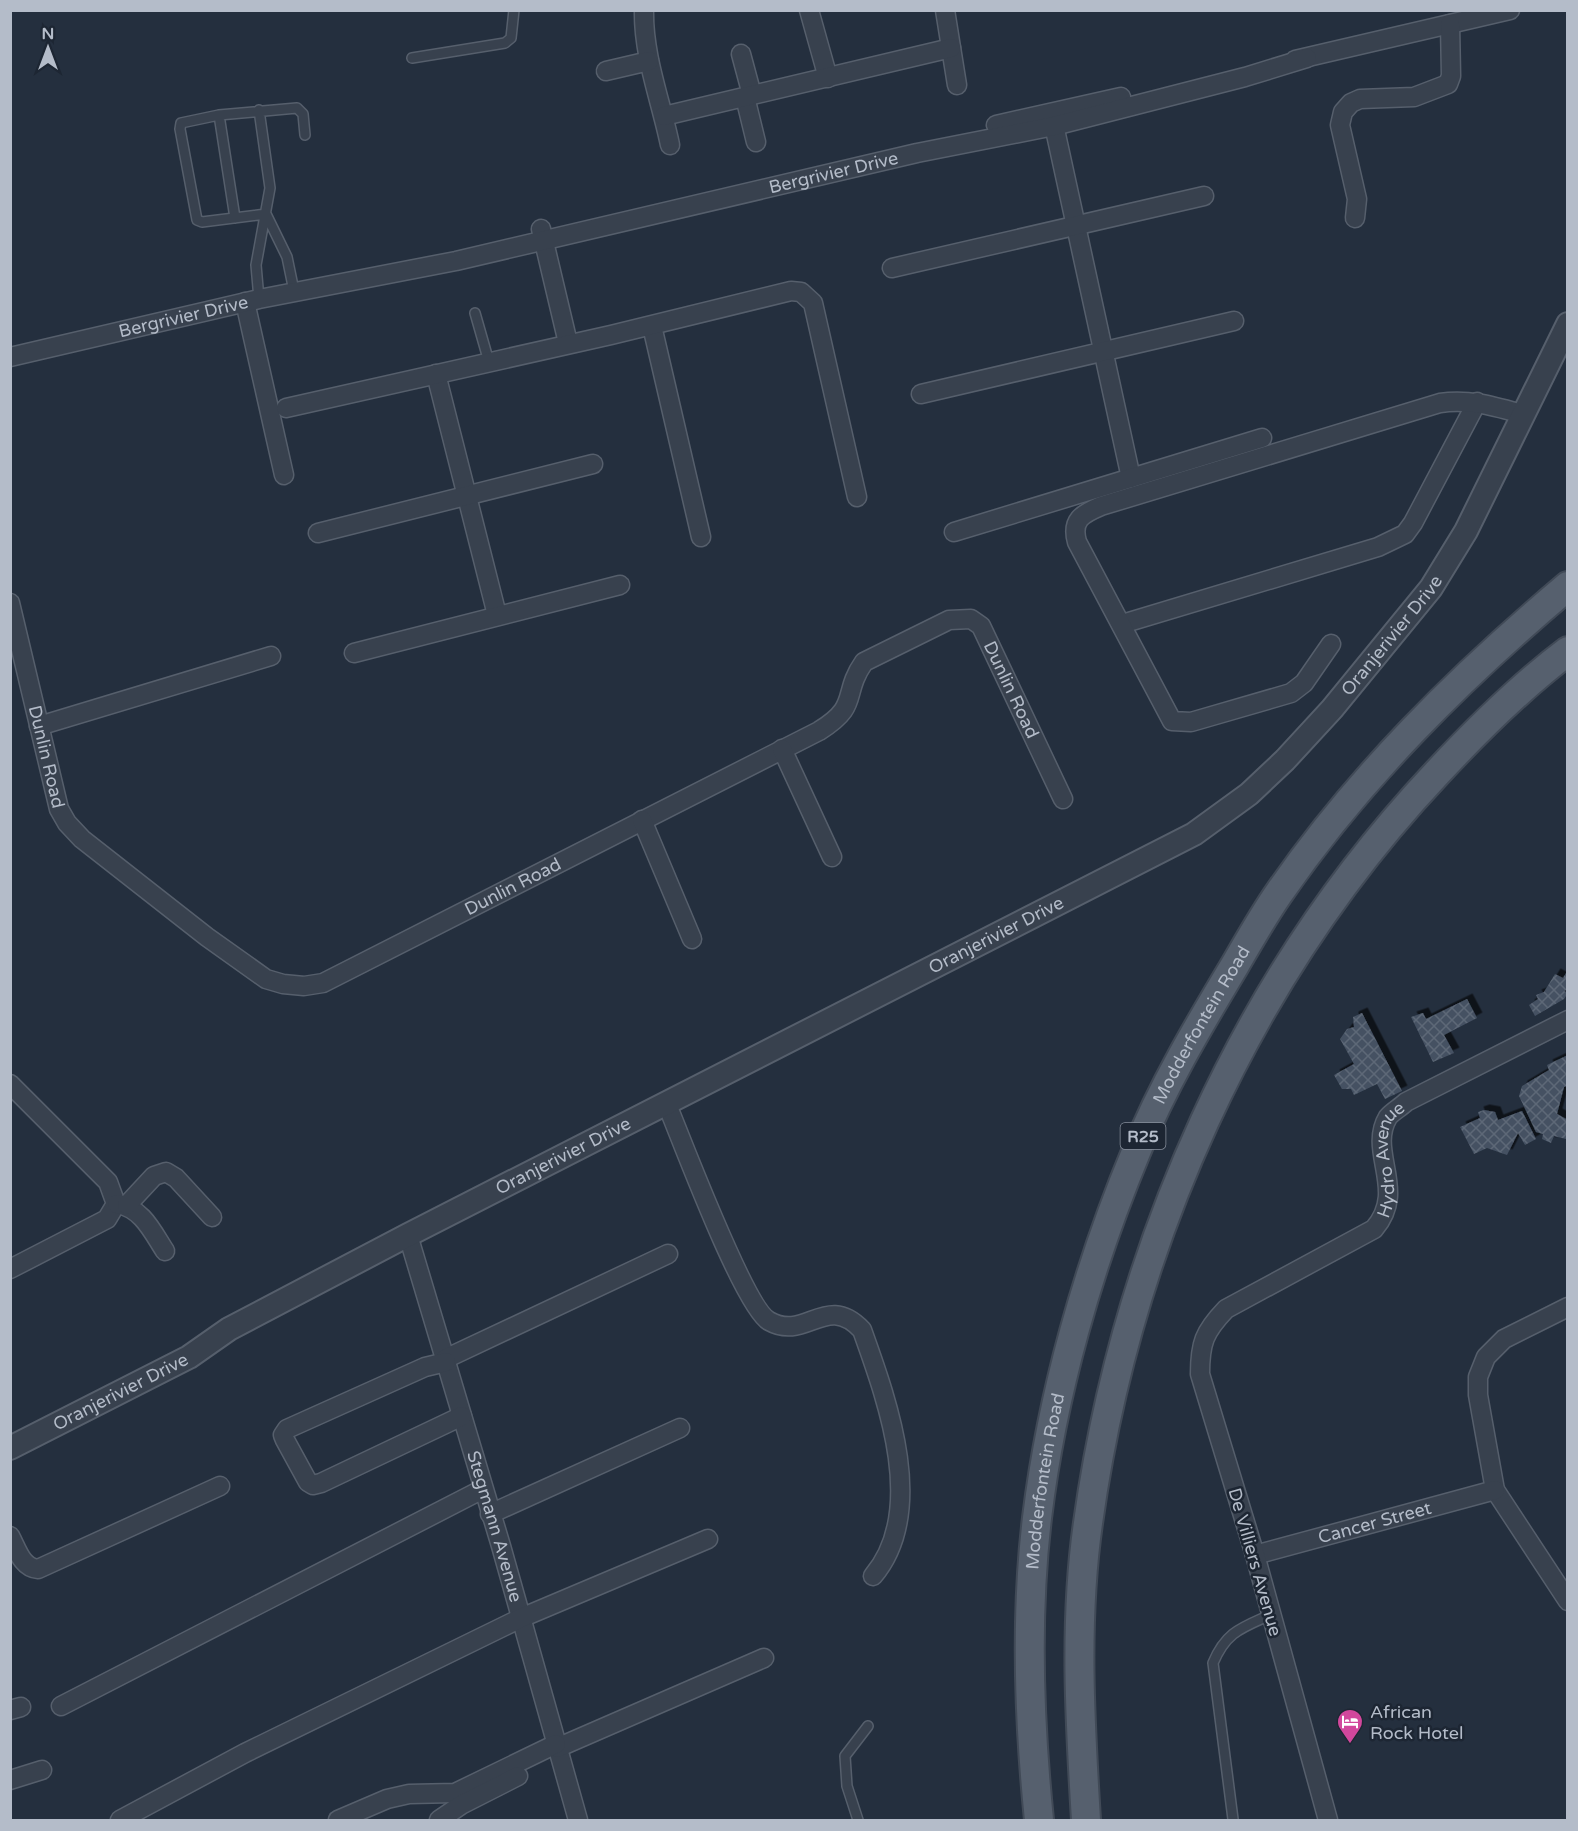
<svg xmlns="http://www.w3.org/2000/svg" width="1578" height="1831" font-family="'Varela Round',sans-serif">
<defs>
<pattern id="building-cross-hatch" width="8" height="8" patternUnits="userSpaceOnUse" patternTransform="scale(1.5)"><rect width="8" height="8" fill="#455162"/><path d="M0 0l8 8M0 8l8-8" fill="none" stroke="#5d6877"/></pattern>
<filter id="shadow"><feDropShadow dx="5.5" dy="-5.5" stdDeviation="0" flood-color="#0009"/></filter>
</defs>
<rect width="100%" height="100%" fill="#242f3e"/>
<path fill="url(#building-cross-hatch)" filter="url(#shadow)" d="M1568,970V989L1564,991L1568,993L1564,999L1535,1016L1529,1005L1538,999L1536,995L1544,992L1555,974L1563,978Z
M1467,999L1477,1018L1444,1035L1454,1053L1433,1062L1411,1017L1423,1013L1426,1019Z
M1362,1013L1402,1091L1385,1099L1377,1084L1354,1095L1351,1089H1342L1334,1075L1354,1064L1340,1039L1347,1029L1354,1027L1353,1017Z
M1568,1055V1085L1564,1087L1557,1114L1568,1120V1133L1566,1139L1554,1136L1551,1143L1542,1139L1543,1134L1536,1132L1519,1096L1522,1086L1549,1070L1547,1065Z
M1484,1110L1495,1112L1498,1120L1522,1111L1536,1139L1525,1145L1518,1133L1507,1155L1487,1148L1474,1154L1460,1127L1480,1118L1478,1112Z"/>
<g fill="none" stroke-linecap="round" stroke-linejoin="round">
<defs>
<path id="service" d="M412,58L505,43L511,38L514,10
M259,110L270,188L256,265L259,299
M219,115L235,218
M266,214L202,222L197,220L180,129L181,123L219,115L297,108L303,114L305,135
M266,214L287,257L294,291
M475,313L489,362
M1233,1819L1213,1663C1226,1632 1241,1628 1270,1615
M858,1820L847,1786L845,1756L868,1726"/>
<g id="minor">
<path d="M644,10C643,56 661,101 670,145"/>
<path d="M809,10L828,78"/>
<path d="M945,10L957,85"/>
<path d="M741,54L752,95"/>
<path d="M1295,60L1510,10"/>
<path d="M606,71L649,61"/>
<path d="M745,97L756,142"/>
<path d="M664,116L951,48"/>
<path d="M1052,116L1131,478"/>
<path d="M996,125L1121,97"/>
<path d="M1355,218L1357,199L1340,125L1343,112L1351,103L1360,99L1414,97L1448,84L1451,76L1450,24"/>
<path d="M541,229L568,343"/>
<path d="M892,268L1204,196"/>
<path d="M245,302L284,475"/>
<path d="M652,326L701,537"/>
<path id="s1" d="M10,357L259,299L456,261L917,153L1054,126L1245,77L1307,58"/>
<path d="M436,374L497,615"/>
<path d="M921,394L1234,321"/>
<path d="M286,408L611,335L791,291L801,292L813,303L857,497"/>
<path d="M954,532L1262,438"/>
<path d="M318,533L593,464"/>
<path id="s2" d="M10,603L59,809L67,823L82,839L207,937L266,979L283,984L304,986L323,983L819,731C861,705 841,695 864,662L949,620L971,619L981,626L1063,799"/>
<path d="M1122,624L1378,547L1405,534L1413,523L1477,402"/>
<path d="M1331,644L1304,683L1291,693L1191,722L1172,721L1077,542C1071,520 1082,514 1101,506L1440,403C1470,399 1493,406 1522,414"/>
<path d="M354,653L620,585"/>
<path d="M39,726L271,656"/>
<path d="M782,749L832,857"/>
<path d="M642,820L692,939"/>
<path d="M10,1084L108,1182L116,1204L107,1219L10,1269"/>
<path d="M666,1102C681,1138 744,1307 769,1321C806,1342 826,1292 862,1330C887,1400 928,1511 873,1576"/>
<path d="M117,1204C142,1208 152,1231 165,1251"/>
<path d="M127,1205L154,1176L166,1172L176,1178L212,1217"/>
<path id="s3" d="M408,1235L501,1546L578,1820"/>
<path d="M1568,1307L1504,1339L1486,1357L1478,1377V1395L1495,1490L1568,1601"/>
<path d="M445,1359L668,1254"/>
<path d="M446,1362L425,1367L287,1429L283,1435L285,1440L308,1482L313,1485L321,1483L462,1416"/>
<path d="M490,1514L680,1428"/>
<path d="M10,1536C17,1549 22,1568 38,1569L220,1486"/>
<path id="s4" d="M1255,1555L1495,1490"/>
<path d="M61,1706L483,1489"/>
<path d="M10,1710L21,1707"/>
<path d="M557,1748L764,1658"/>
<path d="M10,1780L42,1770"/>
<path d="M120,1820L245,1753L521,1618L708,1539"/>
<path d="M338,1820L387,1799L409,1794L455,1793L556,1744"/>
<path d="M439,1820L461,1805L518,1776"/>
<path id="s5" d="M1328,1820L1255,1555L1200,1374C1200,1343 1204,1332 1226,1309L1374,1229C1408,1190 1367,1152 1388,1117C1392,1112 1401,1107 1406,1102L1568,1020"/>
</g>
<g id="tertiary">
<path id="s6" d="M10,1448L189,1357L229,1329L408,1235L1194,834L1249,794L1285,760L1332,709L1431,588L1466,531L1568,324"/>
</g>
<g id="primary">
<path id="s7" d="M1039,1820C1029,1721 1025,1618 1037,1518C1052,1394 1088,1267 1136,1152C1162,1087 1199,1025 1235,965C1249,941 1263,916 1279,893C1359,777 1460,677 1568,586"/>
<path d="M1086,1820C1080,1722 1074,1621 1088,1523C1126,1247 1245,977 1437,773C1477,730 1520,687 1568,651"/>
</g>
</defs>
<use href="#service" stroke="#565f6c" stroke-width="12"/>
<use href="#minor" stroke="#565f6c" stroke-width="21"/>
<use href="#tertiary" stroke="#565f6c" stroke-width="26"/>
<use href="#primary" stroke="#414a57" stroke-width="32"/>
<use href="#service" stroke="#38414e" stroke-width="9"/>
<use href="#minor" stroke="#38414e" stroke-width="18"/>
<use href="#tertiary" stroke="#38414e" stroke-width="22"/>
<use href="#primary" stroke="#56606e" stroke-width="28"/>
</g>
<defs>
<symbol id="hotel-pin" viewBox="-11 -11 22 30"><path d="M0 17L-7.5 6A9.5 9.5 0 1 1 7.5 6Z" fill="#d1479c" stroke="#1d2633"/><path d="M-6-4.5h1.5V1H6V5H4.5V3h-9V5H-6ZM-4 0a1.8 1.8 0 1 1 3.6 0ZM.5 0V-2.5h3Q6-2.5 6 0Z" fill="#fff"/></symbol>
</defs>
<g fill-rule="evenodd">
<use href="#hotel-pin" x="1335" y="1707" width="30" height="40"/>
</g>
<g text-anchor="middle" stroke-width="5" stroke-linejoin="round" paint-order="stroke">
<rect fill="#1d2633" stroke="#878f9c" stroke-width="1.5" x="1120.5" y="1123" width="45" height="26" rx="4.5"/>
<g font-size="16" font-weight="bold" fill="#b4bcc9">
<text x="1143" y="1142">R25</text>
</g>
<g font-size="18" fill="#b4bcc9" stroke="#1d2633">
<text dy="6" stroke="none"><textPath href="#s1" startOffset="844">Bergrivier Drive</textPath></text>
<text dy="6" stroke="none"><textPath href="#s1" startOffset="178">Bergrivier Drive</textPath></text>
<text dy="6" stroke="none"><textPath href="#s6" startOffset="1616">Oranjerivier Drive</textPath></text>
<text dy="6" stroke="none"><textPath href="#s2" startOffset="1380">Dunlin Road</textPath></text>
<text dy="6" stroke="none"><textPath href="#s2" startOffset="158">Dunlin Road</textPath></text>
<text dy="6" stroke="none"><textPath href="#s2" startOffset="752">Dunlin Road</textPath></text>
<text dy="6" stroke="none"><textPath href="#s6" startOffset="1112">Oranjerivier Drive</textPath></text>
<text dy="6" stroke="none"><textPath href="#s7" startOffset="826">Modderfontein Road</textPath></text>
<text dy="6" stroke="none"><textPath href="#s6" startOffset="626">Oranjerivier Drive</textPath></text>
<text dy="6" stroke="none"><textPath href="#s5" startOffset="780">Hydro Avenue</textPath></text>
<text dy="6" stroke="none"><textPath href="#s6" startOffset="124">Oranjerivier Drive</textPath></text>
<text dy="6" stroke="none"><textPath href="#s7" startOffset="340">Modderfontein Road</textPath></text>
<text dy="6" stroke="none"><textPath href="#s4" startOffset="124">Cancer Street</textPath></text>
<text dy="6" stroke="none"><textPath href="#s3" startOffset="304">Stegmann Avenue</textPath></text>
<text transform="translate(1255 1562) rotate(74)" y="6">De Villiers Avenue</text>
</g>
<g font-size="18" fill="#b4bcc9" stroke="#1d2633" text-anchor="start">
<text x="1370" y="1718">African<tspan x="1370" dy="21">Rock Hotel</tspan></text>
</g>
</g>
<rect width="1578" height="1831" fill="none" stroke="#b4bcc9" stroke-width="24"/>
<g transform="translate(48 48)" stroke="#1d2633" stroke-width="4.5" paint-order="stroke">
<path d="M0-4.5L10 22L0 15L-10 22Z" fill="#b4bcc9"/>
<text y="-9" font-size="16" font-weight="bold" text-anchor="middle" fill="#b4bcc9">N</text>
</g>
</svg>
